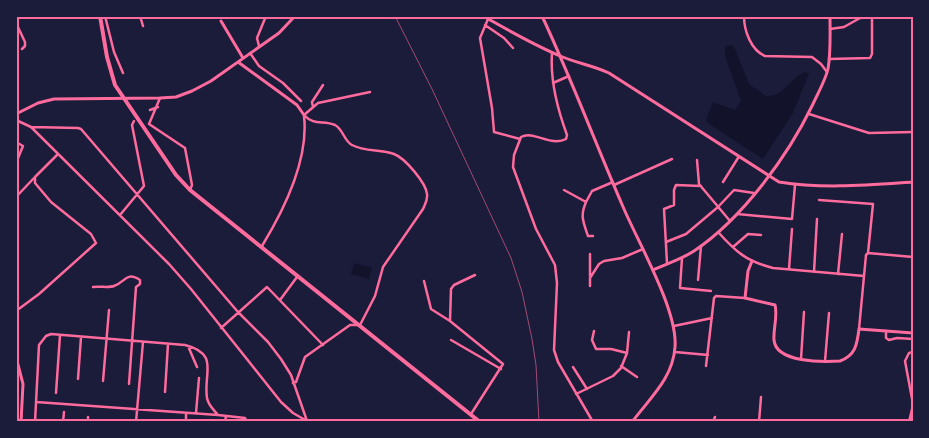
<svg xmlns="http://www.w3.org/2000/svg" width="929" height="438" font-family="Commissioner,sans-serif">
<rect width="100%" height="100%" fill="#1b1b3a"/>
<path fill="#12122b" d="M732,45L735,49L749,84L766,96C784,97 790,78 805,72L809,73L793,113L763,159L709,124L706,120L713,102L735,110L741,101L725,56V47Z
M354,263L372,268L369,279L351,274Z"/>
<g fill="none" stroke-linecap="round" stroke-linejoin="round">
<path stroke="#ff6b9d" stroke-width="2.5" d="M105,16L114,52L123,73
M140,16L143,26
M744,16C744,31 751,50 765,56L812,57L821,64L827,72
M488,19L480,38L492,108L494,132L520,139
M16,23L25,42V46L22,49
M485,25L504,38L513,48
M830,29L844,27L860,18L897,16
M259,46L257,38L266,16
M250,53L259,66L283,83L301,101
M552,53C550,81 557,108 567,135L566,139C551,147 533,130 521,137L514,155L513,167L536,229L555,265L557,283L554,350L558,362L593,422
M829,59L870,58L872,54V17
M553,83L569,76
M313,107L312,102L323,85
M150,110L158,107
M809,114L869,133L913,132
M304,115L318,103L370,92
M16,120L31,127L169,264L191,289L281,402L293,413L307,421
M149,124L185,148L192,185L190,190
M149,124L160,98
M31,127L78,128L81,129L238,312L268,342L281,359L291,375L307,421
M16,142L23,146L16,163
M697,160L699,184L730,221
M723,182L738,158
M614,185L672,159
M564,190L586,202L592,191L613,182
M16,197L34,178
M819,200L873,204L868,253
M586,202C580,216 583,221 588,236H593
M737,214L792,219L795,185
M120,215L144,186L132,125L134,121
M718,232C736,252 746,261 773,268L864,276
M666,242L686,234L718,207L734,190L754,193
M262,246C284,210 309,160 304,116
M733,247L748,234L761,235
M682,258L680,288L711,291
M667,263L664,209L674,205V190L676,185L701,186
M789,269L792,229
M814,272L817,219
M838,274L842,234
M590,276V254
M698,280L701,246
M424,281L431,309L450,321
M590,286V278L599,264L604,261L622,258L643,249
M93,287C100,286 109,288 114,286C126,282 126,271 140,280V284L136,287L129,384
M280,300L297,277
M16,311L39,294L96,243L91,234L51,202L35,183V177L58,154
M674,326L712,318
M221,328L267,287L323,345
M859,329L866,255L868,253L913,257
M886,331V338L889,340L897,338L913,339
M451,340L501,369
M188,346L197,367
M675,352L708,355
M913,352L909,353L905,361L913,404
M627,353L629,332
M801,359L804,312
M825,361L829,313
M621,366L637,377
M706,366L714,298L716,296L745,298
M573,367L587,389
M78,379L81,337
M103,381L109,310
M293,383L296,382L305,357L350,325H360L375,296L383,267L423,209C425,204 428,200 427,194C426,183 405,158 394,154C381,149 365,152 352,145C344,141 343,129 335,125C323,120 314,126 304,115
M165,392L168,344
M56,393L60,335
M576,394L613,376L621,368L627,353L611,349H596L592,340L594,331
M36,402L218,415L245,418L247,422
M196,413L199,378
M471,414L503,364L450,321L451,289L454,285L475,275
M35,422L39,345L46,336L51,334L185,345C220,354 203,373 207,398C208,405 214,410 218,415
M63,422L64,412
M88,422V417
M136,422L143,342
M186,422V413
M225,422L226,416
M713,422L715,417
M759,422L761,397
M909,422L913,405"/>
<path stroke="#ff6b9d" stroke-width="3" d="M483,16C508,30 532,44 558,55C575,63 592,65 609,73L779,182C823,189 868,185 913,182
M221,21L243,58
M238,62L297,105L304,115
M16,114L38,103L54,99L160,98L176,97L192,91L211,81L279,33L295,16
M752,261L748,271L745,298L775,305C778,316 773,329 774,340C776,363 823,362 840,361C856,355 857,344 859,329L913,333
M653,270C666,264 682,259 694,251C742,219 788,156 813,104C818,93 825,81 828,69C831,52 830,34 830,16
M16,357L23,384L21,422"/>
<path stroke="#ff6b9d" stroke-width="3" d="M542,16C572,80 596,145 624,209C639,244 678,311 675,347C673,378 650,398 632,422"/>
<path stroke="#ff6b9d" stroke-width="4" d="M100,16L107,57L115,85L176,175L190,190L480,422"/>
<path stroke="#a44b75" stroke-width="1" d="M395,16L432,89L511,258L522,292L532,339L536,365L539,422"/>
</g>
<rect width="929" height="438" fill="none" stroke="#1b1b3a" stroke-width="35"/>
<rect x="18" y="18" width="894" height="402" fill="none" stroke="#ff6b9d" stroke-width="2"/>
</svg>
